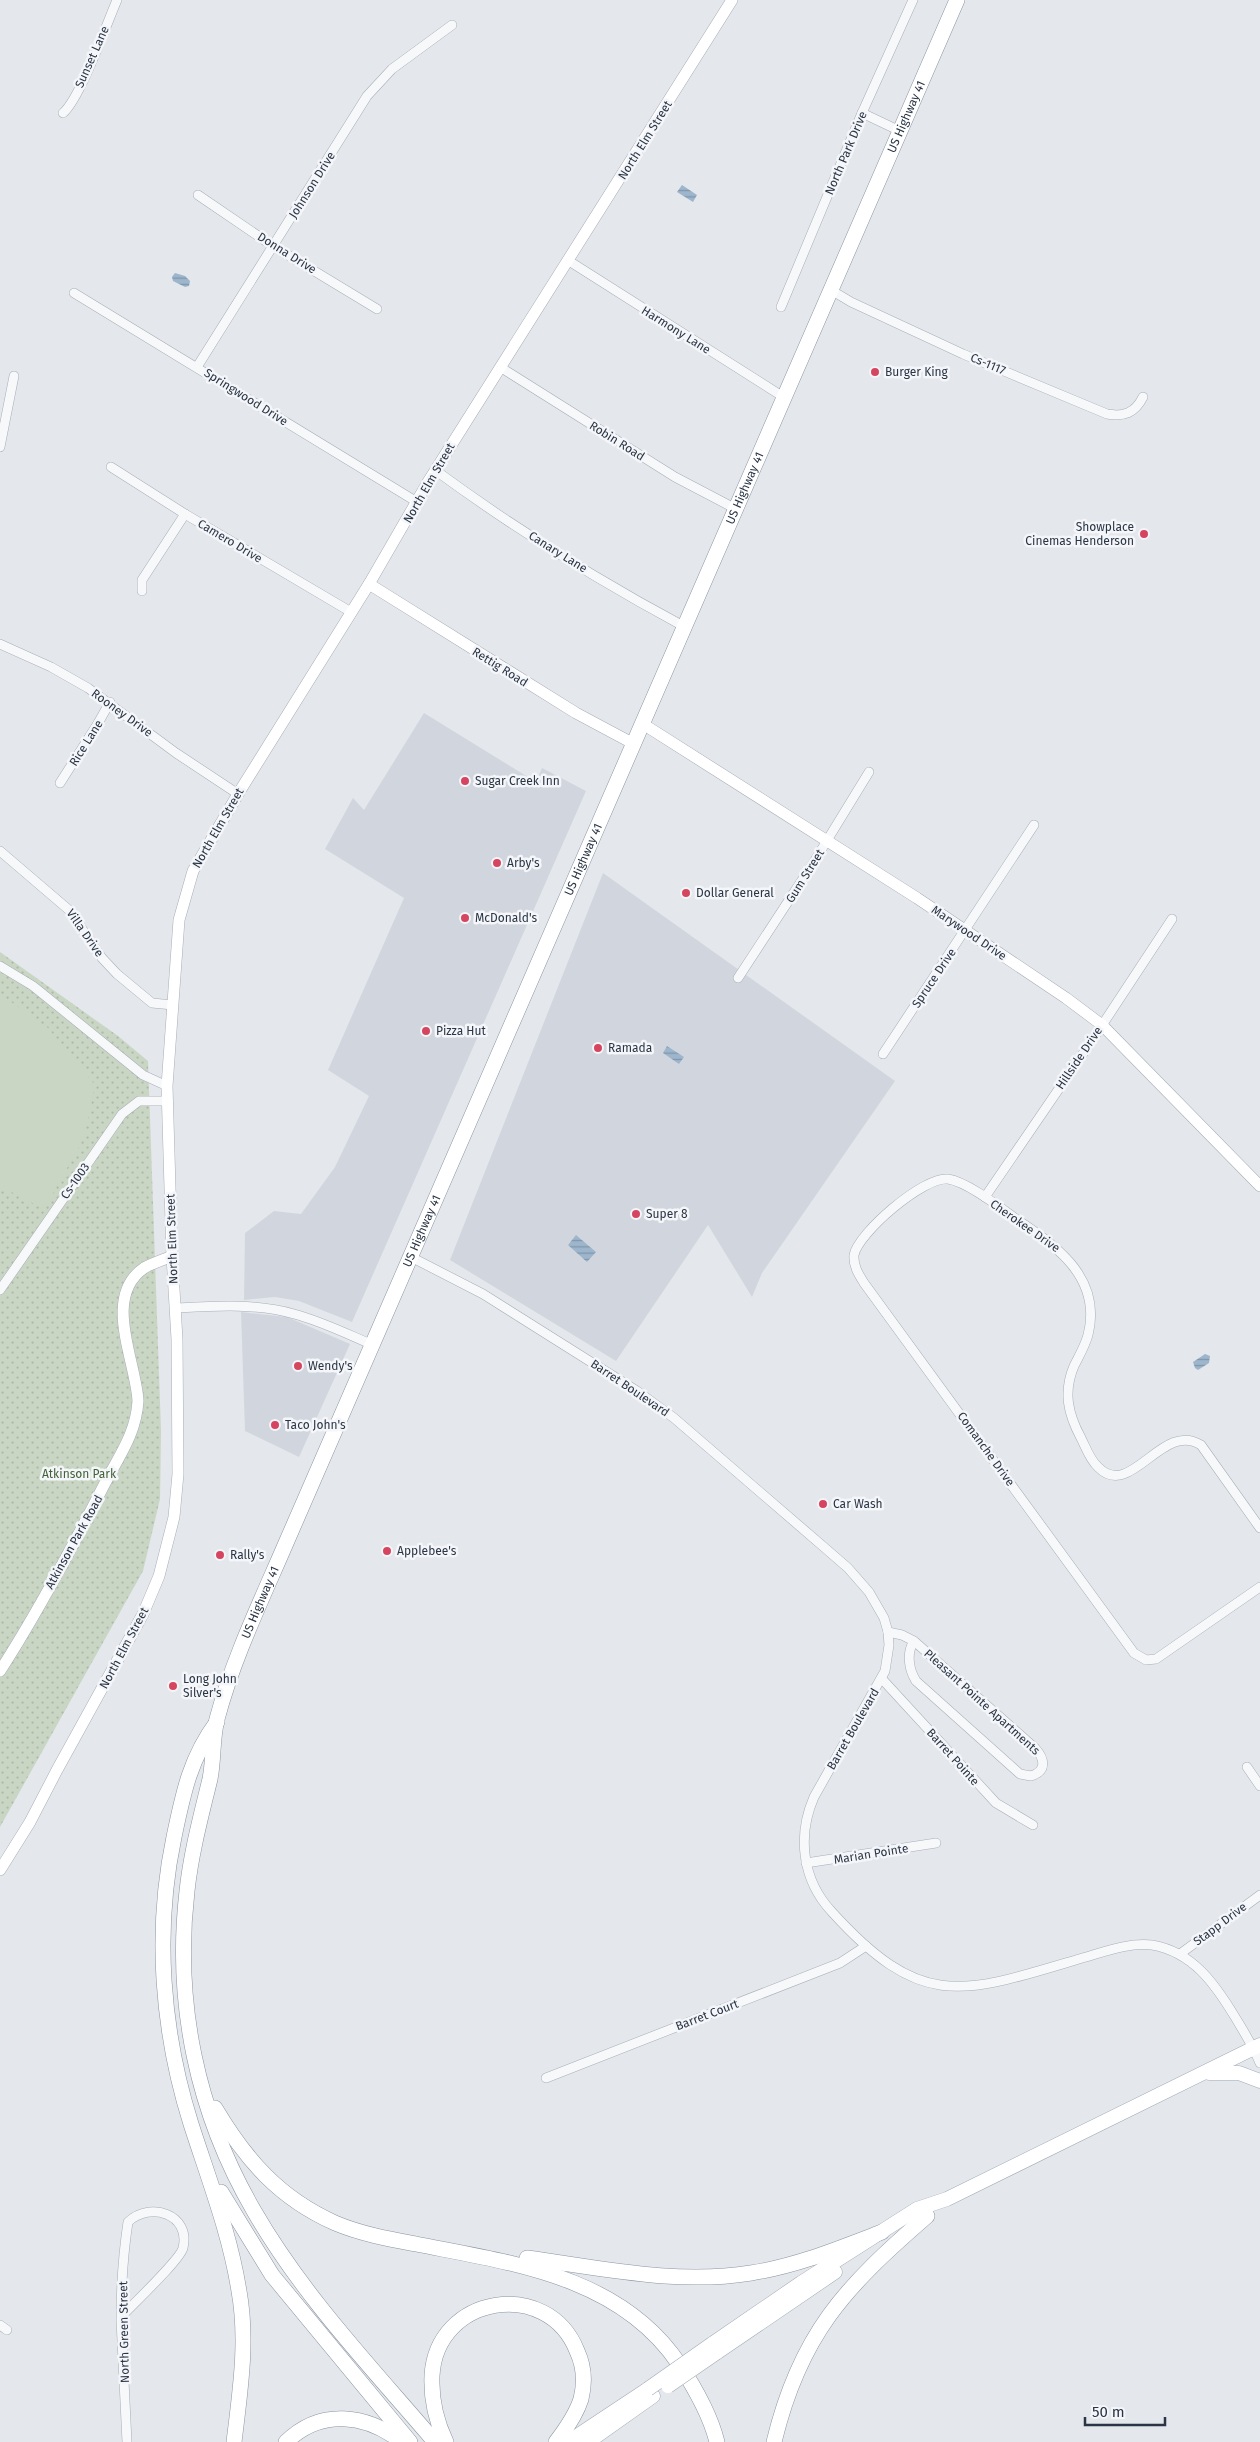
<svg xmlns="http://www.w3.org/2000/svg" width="1260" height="2442" viewBox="0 0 1260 2442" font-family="'Fira Sans',sans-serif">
<defs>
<pattern id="grass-dots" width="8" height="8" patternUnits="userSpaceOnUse" patternTransform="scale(1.25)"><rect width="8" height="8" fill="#cad6c4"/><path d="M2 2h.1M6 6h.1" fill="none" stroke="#aeb8aa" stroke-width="1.8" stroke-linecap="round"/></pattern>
<pattern id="water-rules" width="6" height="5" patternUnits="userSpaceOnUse" patternTransform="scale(1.25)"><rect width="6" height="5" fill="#9db6cd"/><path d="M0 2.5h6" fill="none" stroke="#8095a8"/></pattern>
</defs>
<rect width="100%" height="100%" fill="#e4e7ec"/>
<g fill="#d1d6de">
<path d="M424,713l112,69 6,-14 44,23 -234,531 -53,-21 -24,-4 -31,3 1,-67 29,-22 27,3 34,-47 34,-71 -41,-26 76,-172 -79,-49 28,-51 11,12z"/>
<path d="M603,873l292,208 -133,192 -10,24 -44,-72 -92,136 -166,-101z"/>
<path d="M241,1312l46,5 63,27 -51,113 -54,-26z"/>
</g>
<path fill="url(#grass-dots)" d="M0,952l118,84 30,25 13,370 -1,68 -17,72 -143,256z"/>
<path fill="#cad6c4" d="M0,994l48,34 47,57 -11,53 -40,71 -44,-23z"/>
<g fill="url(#water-rules)">
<path d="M682,185l15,10 -4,7 -16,-10z"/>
<path d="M175,273l10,3 5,5 -1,5 -4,1 -12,-6 -1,-4z"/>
<path d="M667,1046l17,11 -5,7 -16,-11z"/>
<path d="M576,1235l20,17 -9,10 -19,-17z"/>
<path d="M1205,1354l5,2 -1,7 -11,7 -3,-2 -2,-6z"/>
</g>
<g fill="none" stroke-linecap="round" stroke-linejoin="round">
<g stroke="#a8aeb7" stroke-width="10">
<g id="street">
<path d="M63,113c17,-14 44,-90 54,-113"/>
<path d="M862,113l38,18"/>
<path d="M198,195l75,51 104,63"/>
<path d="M569,261l216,137"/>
<path d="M831,290l20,12 112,52 144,60c17,3 28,-1 36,-17"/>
<path d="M74,293l343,209"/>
<path d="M781,307l81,-194 51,-113"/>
<path d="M197,367l170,-271 25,-27 60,-44"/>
<path d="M500,367l175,110 61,32"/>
<path d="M0,447l14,-71"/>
<path d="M111,467l74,47 166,98"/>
<path d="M435,470c79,58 164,111 250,157"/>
<path d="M142,591v-11l43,-66"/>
<path d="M0,644l51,23 37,21 88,65 62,41"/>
<path d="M60,783l37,-58 13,-23"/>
<path d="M0,851l69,59 33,48 15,16 35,29 21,2"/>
<path d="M0,966l33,20 110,89 24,11"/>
<path d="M738,978l74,-113 57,-93"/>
<path d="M883,1054l151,-229"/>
<path d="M985,1197l110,-161 77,-117"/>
<path d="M411,1257l72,37 154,97 37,27 151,130 23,20 21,24 15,26 4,14 1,13 -4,26 -71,126c-17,39 -12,83 18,115 90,99 130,82 247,47 22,-6 49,-17 73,-14 41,7 63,39 83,72 9,15 18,29 25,46"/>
<path d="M0,1290l122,-176 17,-13h29"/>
<path d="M176,1308c38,-2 81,-5 118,6 27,7 53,20 79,31"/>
<path d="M1260,1528l-59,-83c-39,-25 -70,56 -103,22 -8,-7 -12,-19 -17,-29 -13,-24 -18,-46 -7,-72 5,-10 11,-20 14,-31 14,-55 -29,-88 -69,-114 -17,-12 -51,-39 -71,-42 -24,-3 -90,54 -94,76 -1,11 5,20 10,28l270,370 12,7 10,-1 104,-72"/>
<path d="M888,1632l14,3 12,6c-8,12 -5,29 2,40l104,93 11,2c16,-5 14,-17 4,-28l-121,-107"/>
<path d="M882,1679l114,124 37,22"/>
<path d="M1247,1767l13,19"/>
<path d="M806,1863l130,-20"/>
<path d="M1180,1954l80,-59"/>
<path d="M546,2078l294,-115 26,-17"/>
<path d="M121,2317c12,-13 59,-57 62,-69 8,-34 -33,-47 -55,-26 -5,33 -7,65 -7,98l6,122"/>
<path d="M0,2325l7,5"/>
</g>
</g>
<g stroke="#a8aeb7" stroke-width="12">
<g id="secondary">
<path d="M369,584l207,129 58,31"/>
<path d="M643,724l274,174 149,100 36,27 158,161"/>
<path d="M0,1671c38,-59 72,-123 104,-186 15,-29 32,-51 34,-84 -2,-40 -36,-104 6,-133 8,-5 19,-8 28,-12"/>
<path d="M0,1870l30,-48 27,-52 86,-156 16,-38 15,-59 4,-43 -1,-135 -5,-83 -5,-170 12,-166 14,-49 45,-77 131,-210 59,-102 304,-482"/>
</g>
</g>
<g stroke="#a2acb8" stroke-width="15">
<g id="primary">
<path d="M1209,2073h30l21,8"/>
<path d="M712,2344l89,-61 116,-74 30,-10 313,-154"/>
<path d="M716,2353l119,-81"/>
<path d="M568,2442l80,-53"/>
<path d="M588,2442l65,-46"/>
</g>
</g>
<g stroke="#8a95a3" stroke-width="16">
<g id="highway">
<path d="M217,1722c-27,36 -34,72 -43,115 -20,95 -12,195 17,287 18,56 39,110 48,167 9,50 1,101 -5,151"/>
<path d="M215,2108c31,52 64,90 120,115 26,11 54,16 81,21 96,19 204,32 263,120 16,24 31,50 38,78"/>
<path d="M221,2192l51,83 138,167"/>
<path d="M527,2258c74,10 150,27 224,15 46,-7 89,-25 131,-41"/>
<path d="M286,2442c35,-34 80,-28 116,0"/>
<path id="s1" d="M435,2442c-63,-74 -132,-146 -181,-231 -57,-98 -80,-208 -67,-320 4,-38 14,-75 23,-112 4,-20 2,-41 7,-60 16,-60 44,-118 69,-176l671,-1543"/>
<path d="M446,2442c-10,-21 -15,-43 -14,-66 4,-81 116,-99 145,-25 7,15 8,32 4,48 -5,16 -15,30 -25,43"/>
<path d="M774,2442c26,-108 71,-155 153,-226"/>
</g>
</g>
<use href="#street" stroke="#f7f8fa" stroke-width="9"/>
<use href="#secondary" stroke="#fff" stroke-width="11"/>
<use href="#primary" stroke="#fff" stroke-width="14"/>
<use href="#highway" stroke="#fff" stroke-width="15"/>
<g stroke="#a2acb8" stroke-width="15" stroke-linecap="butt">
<g id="primary-bridge">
<path d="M668,2386l48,-33"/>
<path d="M648,2389l64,-45"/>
</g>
</g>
<use href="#primary-bridge" stroke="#fff" stroke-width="14"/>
</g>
<g fill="#d54560" stroke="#f4f6f9" stroke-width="2">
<circle cx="875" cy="372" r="5"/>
<circle cx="1144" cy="534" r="5"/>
<circle cx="465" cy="781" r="5"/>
<circle cx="497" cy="863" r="5"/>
<circle cx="686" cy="893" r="5"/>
<circle cx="465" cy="918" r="5"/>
<circle cx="426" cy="1031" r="5"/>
<circle cx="598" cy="1048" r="5"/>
<circle cx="636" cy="1214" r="5"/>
<circle cx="298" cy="1366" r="5"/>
<circle cx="275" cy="1425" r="5"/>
<circle cx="823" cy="1504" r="5"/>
<circle cx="387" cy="1551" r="5"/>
<circle cx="220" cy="1555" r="5"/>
<circle cx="173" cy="1686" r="5"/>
</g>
<g text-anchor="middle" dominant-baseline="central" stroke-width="5" stroke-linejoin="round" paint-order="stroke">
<g font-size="12" fill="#2a3545" stroke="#f4f6f9">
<text transform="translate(92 57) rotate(-66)">Sunset Lane</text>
<text stroke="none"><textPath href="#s1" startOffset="2546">US Highway 41</textPath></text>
<text transform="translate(645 140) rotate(-58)">North Elm Street</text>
<text transform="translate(846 153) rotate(-67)">North Park Drive</text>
<text transform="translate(312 185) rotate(-58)">Johnson Drive</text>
<text transform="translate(287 253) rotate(32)">Donna Drive</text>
<text transform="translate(676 330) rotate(32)">Harmony Lane</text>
<text transform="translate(988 364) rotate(23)">Cs-1117</text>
<text transform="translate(246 397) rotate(32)">Springwood Drive</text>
<text transform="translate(617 441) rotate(32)">Robin Road</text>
<text transform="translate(429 483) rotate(-60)">North Elm Street</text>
<text stroke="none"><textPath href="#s1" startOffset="2141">US Highway 41</textPath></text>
<text transform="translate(230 541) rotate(31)">Camero Drive</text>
<text transform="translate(558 552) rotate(32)">Canary Lane</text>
<text transform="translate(500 667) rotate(32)">Rettig Road</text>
<text transform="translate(122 713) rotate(36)">Rooney Drive</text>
<text transform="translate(86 743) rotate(-58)">Rice Lane</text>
<text transform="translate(218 828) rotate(-60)">North Elm Street</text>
<text stroke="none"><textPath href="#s1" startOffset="1736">US Highway 41</textPath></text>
<text transform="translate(805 876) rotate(-58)">Gum Street</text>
<text transform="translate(85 933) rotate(55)">Villa Drive</text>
<text transform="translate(969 933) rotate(34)">Marywood Drive</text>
<text transform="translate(934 978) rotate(-56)">Spruce Drive</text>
<text transform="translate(1079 1058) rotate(-56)">Hillside Drive</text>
<text transform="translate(75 1181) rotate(-55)">Cs-1003</text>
<text transform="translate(1025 1226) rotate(35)">Cherokee Drive</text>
<text stroke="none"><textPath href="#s1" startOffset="1331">US Highway 41</textPath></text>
<text transform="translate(172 1239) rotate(-92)">North Elm Street</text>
<text transform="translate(630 1388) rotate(34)">Barret Boulevard</text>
<text transform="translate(986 1449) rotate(54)">Comanche Drive</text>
<text transform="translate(74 1542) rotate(-61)">Atkinson Park Road</text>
<text stroke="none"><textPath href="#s1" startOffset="926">US Highway 41</textPath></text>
<text transform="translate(124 1648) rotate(-62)">North Elm Street</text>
<text transform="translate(982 1702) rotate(42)">Pleasant Pointe Apartments</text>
<text transform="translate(853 1729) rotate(-60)">Barret Boulevard</text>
<text transform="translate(953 1757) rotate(48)">Barret Pointe</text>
<text transform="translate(871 1854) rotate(-9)">Marian Pointe</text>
<text transform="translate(1220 1924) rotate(-37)">Stapp Drive</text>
<text transform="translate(707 2015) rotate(-21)">Barret Court</text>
<text transform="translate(124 2332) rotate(-91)">North Green Street</text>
</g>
<g font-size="12" fill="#2a3545" stroke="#f4f6f9" text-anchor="start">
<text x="885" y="372">Burger King</text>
<text x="1134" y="527" text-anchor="end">Showplace<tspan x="1134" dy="14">Cinemas Henderson</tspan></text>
<text x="475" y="781">Sugar Creek Inn</text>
<text x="507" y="863">Arby's</text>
<text x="696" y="893">Dollar General</text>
<text x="475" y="918">McDonald's</text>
<text x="436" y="1031">Pizza Hut</text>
<text x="608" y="1048">Ramada</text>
<text x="646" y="1214">Super 8</text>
<text x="308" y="1366">Wendy's</text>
<text x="285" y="1425">Taco John's</text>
<text x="833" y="1504">Car Wash</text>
<text x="397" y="1551">Applebee's</text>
<text x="230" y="1555">Rally's</text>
<text x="183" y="1679">Long John<tspan x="183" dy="14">Silver's</tspan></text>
</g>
<g font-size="12" fill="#416237" stroke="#f4f6f9">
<text x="79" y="1474">Atkinson Park</text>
</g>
</g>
<path d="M1085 2417v8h80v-8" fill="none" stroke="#2a3545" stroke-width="2.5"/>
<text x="1092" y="2417" font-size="15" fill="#2a3545" stroke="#f4f6f9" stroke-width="4" paint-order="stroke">50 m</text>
</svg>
